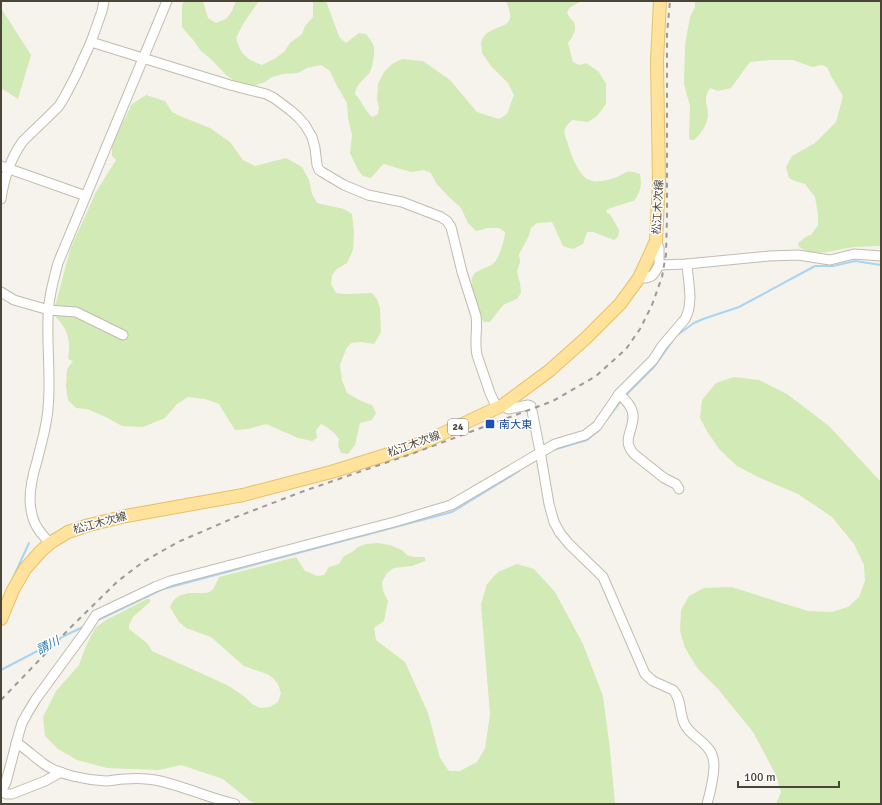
<svg xmlns="http://www.w3.org/2000/svg" width="882" height="805" viewBox="0 0 882 805" font-family="Signika,'Noto Sans JP',sans-serif">
<rect width="100%" height="100%" fill="#f6f3ec"/>
<g fill="#d2eab5">
<path d="M184,1h19l5,17 8,5 10,-4 6,-8 4,-10h23l-16,23 -7,14c5,17 10,21 26,27l14,-7 9,-7 5,-8 12,-9 3,-8 8,-9v-16h13l11,30 3,7 6,5 13,-10 7,1c3,4 8,9 8,14 1,3 -2,20 -3,22 -4,9 -15,12 -16,24 7,7 10,17 17,23l6,-3 1,-6 -2,-8 1,-16 6,-12 8,-8 10,-5 21,2 27,19 27,32 22,7 8,-5 7,-19 -6,-12 -17,-17 -9,-13 -1,-11c1,-3 3,-6 5,-8 16,-12 32,-5 20,-33h75l-12,7 -2,5c2,4 3,5 6,8 5,7 0,16 -5,22l5,19 6,3 7,-2 13,9 7,12v20l-9,12 -9,6 -16,-2c-10,10 -9,11 -4,24 3,11 12,36 25,37 2,1 6,0 9,0 5,-1 10,-2 15,-4 10,-5 11,-8 23,-3 2,11 1,17 -6,27l-8,2 -18,6 -2,2 1,2 3,1 9,16 -1,7 -4,3 -21,-8h-6l-4,12 -10,5 -10,-3 -11,-24 -15,1 -6,5 -3,10 -9,16 1,8 -3,10 3,11 1,10 -4,6 -14,6 -13,17h-6c-7,-8 -17,-39 -10,-48 5,-5 13,-6 19,-10 6,-5 12,-25 12,-32l-6,-4h-11l-12,3 -8,-8 -7,-15 -12,-11 -13,-14 -5,-10 -7,-3 -13,2 -27,-8c-6,4 -8,10 -14,14l-7,-2 -5,-6 -8,-17 2,-18 -4,-17 -1,-15 -11,-19 -6,-13 -9,-6 -14,3 -9,5 -15,1 -11,3 -7,5 -13,4 -13,-2 -13,-9 -15,-16 -10,-8 -7,-10 -12,-14v-21z"/>
<path d="M695,1h180l6,2v243l-27,1 -27,5 -17,1 -11,-6 -1,-4 9,-7 4,-1 7,-10v-10l-3,-18 -10,-13 -10,-3 -6,-3 -3,-11 6,-11 23,-13 21,-21 7,-26 -12,-20 -4,-9 -5,-2 -10,2 -19,-7h-23l-20,2 -19,26 -13,3 -8,-3c-8,12 -2,16 -2,27 -1,10 -7,19 -14,25h-4l-1,-4 1,-30 -6,-22 1,-39 5,-28 5,-10z"/>
<path d="M1,8l30,47 -13,44 -17,-11z"/>
<path d="M146,95l19,6 7,11 8,4 30,12 20,14 13,18 12,6 31,-8 16,9 7,13 3,14 5,9 27,6 8,5 2,18 -1,18 -6,13 -10,6 -5,6 -1,9 5,9c12,2 24,0 36,0l5,6 3,9 1,24 -7,12 -13,-2 -10,1 -5,6 -6,16 2,15 5,13 14,8 11,4 4,8 -4,7 -12,3 -5,22 -7,9 -7,-1 -3,-7 1,-7c-5,-7 -10,-11 -18,-15l-5,6 1,8 -5,3 -14,-3 -32,-14 -18,5 -13,1 -16,-26 -14,-5 -17,-2 -11,7 -12,14 -22,9 -21,-1 -16,-9 -19,-8 -11,-1 -8,-8 -2,-13 1,-18 6,-8 -5,-2c3,-20 0,-30 -15,-45l17,-64 26,-58 20,-32 -4,-4v-10l8,-18 12,-24z"/>
<path d="M734,377l25,3 28,14 42,32 52,56v322h-105l5,-12 -5,-17 -23,-43 -35,-43 -20,-20 -13,-21 -5,-17 1,-21 8,-14 15,-8 27,-1 77,24 24,1 16,-5 11,-10 6,-16 -1,-16 -10,-21 -22,-27 -34,-23 -40,-17 -21,-11 -17,-16 -12,-17 -8,-15 2,-18 14,-17z"/>
<path d="M378,543l12,2 12,5 5,5 7,2h10l1,1v3l-13,5 -18,2 -7,5 -5,9 1,9 5,10 -4,20 -10,7 2,12 29,22 23,51 12,45 9,13h11l17,-9 8,-14 5,-33 -9,-111 6,-20 11,-12 19,-8 17,5 21,23 28,52 20,52 7,53 5,55h-358l-7,-3 -27,-22 -42,-14 -22,5 -52,-2 -30,-8 -19,-11 -13,-13 -2,-19 13,-26 23,-26 7,-19 9,-18 11,-8 41,-21h3v3l-17,15 -4,8v4l18,14 5,8 77,35 16,11 7,7 8,4 10,-1 8,-5 3,-9 -3,-9 -5,-6 -6,-4 -23,-8 -33,-29 -25,-9 -7,-6 -9,-15c6,-15 18,-14 32,-14 4,0 6,0 9,-2 4,-3 6,-10 8,-14l77,-20 9,14 13,5 6,-1 5,-8 10,-3 5,-8 8,-4 6,-5 8,-3z"/>
</g>
<g fill="none" stroke-linecap="round" stroke-linejoin="round">
<g stroke="#a9d4f2" stroke-width="2">
<path d="M625,396l29,-29 22,-31 18,-13 9,-4 36,-12 76,-41h18l22,-5 26,4"/>
<path d="M608,418l13,-17"/>
<path d="M553,450l34,-10 11,-9"/>
<path d="M12,580l17,-37"/>
<path d="M96,621l67,-32 221,-59 68,-18 67,-41"/>
<path d="M1,670l44,-23 19,-11 21,-10"/>
</g>
<g stroke="#c2bbae" stroke-width="11">
<g id="minor">
<path d="M91,42l139,43 36,9 8,4 16,12 8,7 7,8 7,12 3,11 2,17 2,5 3,2 22,13 24,10 34,7 39,15 6,4 4,6 11,45 14,44c2,13 -2,26 1,39l13,38 7,15"/>
<path d="M1,166l85,30"/>
<path d="M1,199c3,-21 9,-40 22,-58l29,-28 7,-7 6,-10 11,-21 15,-33 11,-31 2,-10"/>
<path d="M656,241l3,7v17l28,-1 82,-8 29,-1 32,5 24,-6 27,2"/>
<path d="M639,278c13,1 15,-3 20,-13"/>
<path d="M1,292l13,8 35,10 27,2 47,23"/>
<path d="M619,394c7,6 15,15 14,24 -1,15 -11,23 1,36l30,24 12,6 3,5"/>
<path d="M503,405l5,4 20,-4 3,1 9,45 9,53 5,18 6,11 9,11 34,33 42,97 8,7 20,9c9,9 6,24 12,35 5,9 15,14 22,22 3,3 5,7 6,11 3,10 -3,35 -6,46"/>
<path d="M50,543c-14,-14 -19,-23 -20,-43 0,-13 3,-26 7,-39 4,-17 10,-35 11,-53 3,-29 -1,-59 0,-88 0,-20 5,-38 10,-57l109,-262"/>
<path d="M16,743l4,2c8,6 16,13 24,19 15,11 43,16 62,17 6,0 12,-2 18,-2 11,-1 21,-1 31,1 27,5 53,18 80,24"/>
<path d="M1,791l5,3h6l33,-13 16,-9"/>
<path d="M1,792l5,-10 13,-49 3,-10 6,-11 8,-13 49,-67 11,-17 59,-28 15,-6 228,-60 53,-16 104,-61 30,-9 12,-9 22,-32 34,-34 9,-14 23,-27c9,-16 3,-37 2,-55"/>
</g>
</g>
<g stroke="#e6c16a" stroke-width="14">
<path id="major" d="M1,619l12,-29 12,-21 15,-17 10,-9 18,-11 21,-7 37,-9 117,-21 88,-23 77,-24 21,-8 74,-35 46,-34 37,-33 34,-34 19,-26 17,-37 3,-60 -2,-120 3,-60"/>
</g>
<use href="#minor" stroke="#fff" stroke-width="9"/>
<use href="#major" stroke="#ffe39c" stroke-width="12"/>
<path stroke="#9a9a9a" stroke-width="2" stroke-dasharray="5 5" stroke-linecap="butt" d="M1,700l70,-73 47,-46 25,-19 35,-20 58,-25 68,-26 110,-38 139,-52 43,-25 30,-27 14,-20 12,-24 10,-28 4,-23 1,-37v-183l3,-33"/>
</g>
<rect fill="#1a4fb4" stroke="#fff" stroke-width="1.5" x="485" y="419" width="10" height="10" rx="2"/>
<g text-anchor="middle" dominant-baseline="central" stroke-width="3" stroke-linejoin="round" paint-order="stroke">
<rect fill="#fff" stroke="#817c74" stroke-width="1" x="448" y="419" width="20" height="16" rx="3"/>
<g font-size="10" font-weight="bold" fill="#4b4439">
<text x="458" y="427">24</text>
</g>
<g font-size="11" fill="#4b4439" stroke="#fff">
<text transform="translate(658 207) rotate(-87)">松江木次線</text>
<text transform="translate(414 444) rotate(-20)">松江木次線</text>
<text transform="translate(100 523) rotate(-15)">松江木次線</text>
</g>
<g font-size="11" fill="#164399" stroke="#fff" text-anchor="start">
<text x="499" y="424">南大東</text>
</g>
<g font-size="12" font-style="italic" fill="#2e7ab2" stroke="#fff">
<text transform="translate(48 646) rotate(-27)">請川</text>
</g>
</g>
<rect width="882" height="805" fill="none" stroke="#4b4439" stroke-width="4"/>
<path d="M738 781v6h101v-6" fill="none" stroke="#4b4439" stroke-width="2"/>
<text x="744" y="781" font-size="12" fill="#4b4439" stroke="#ffffff" stroke-width="3" paint-order="stroke">100 m</text>
</svg>
